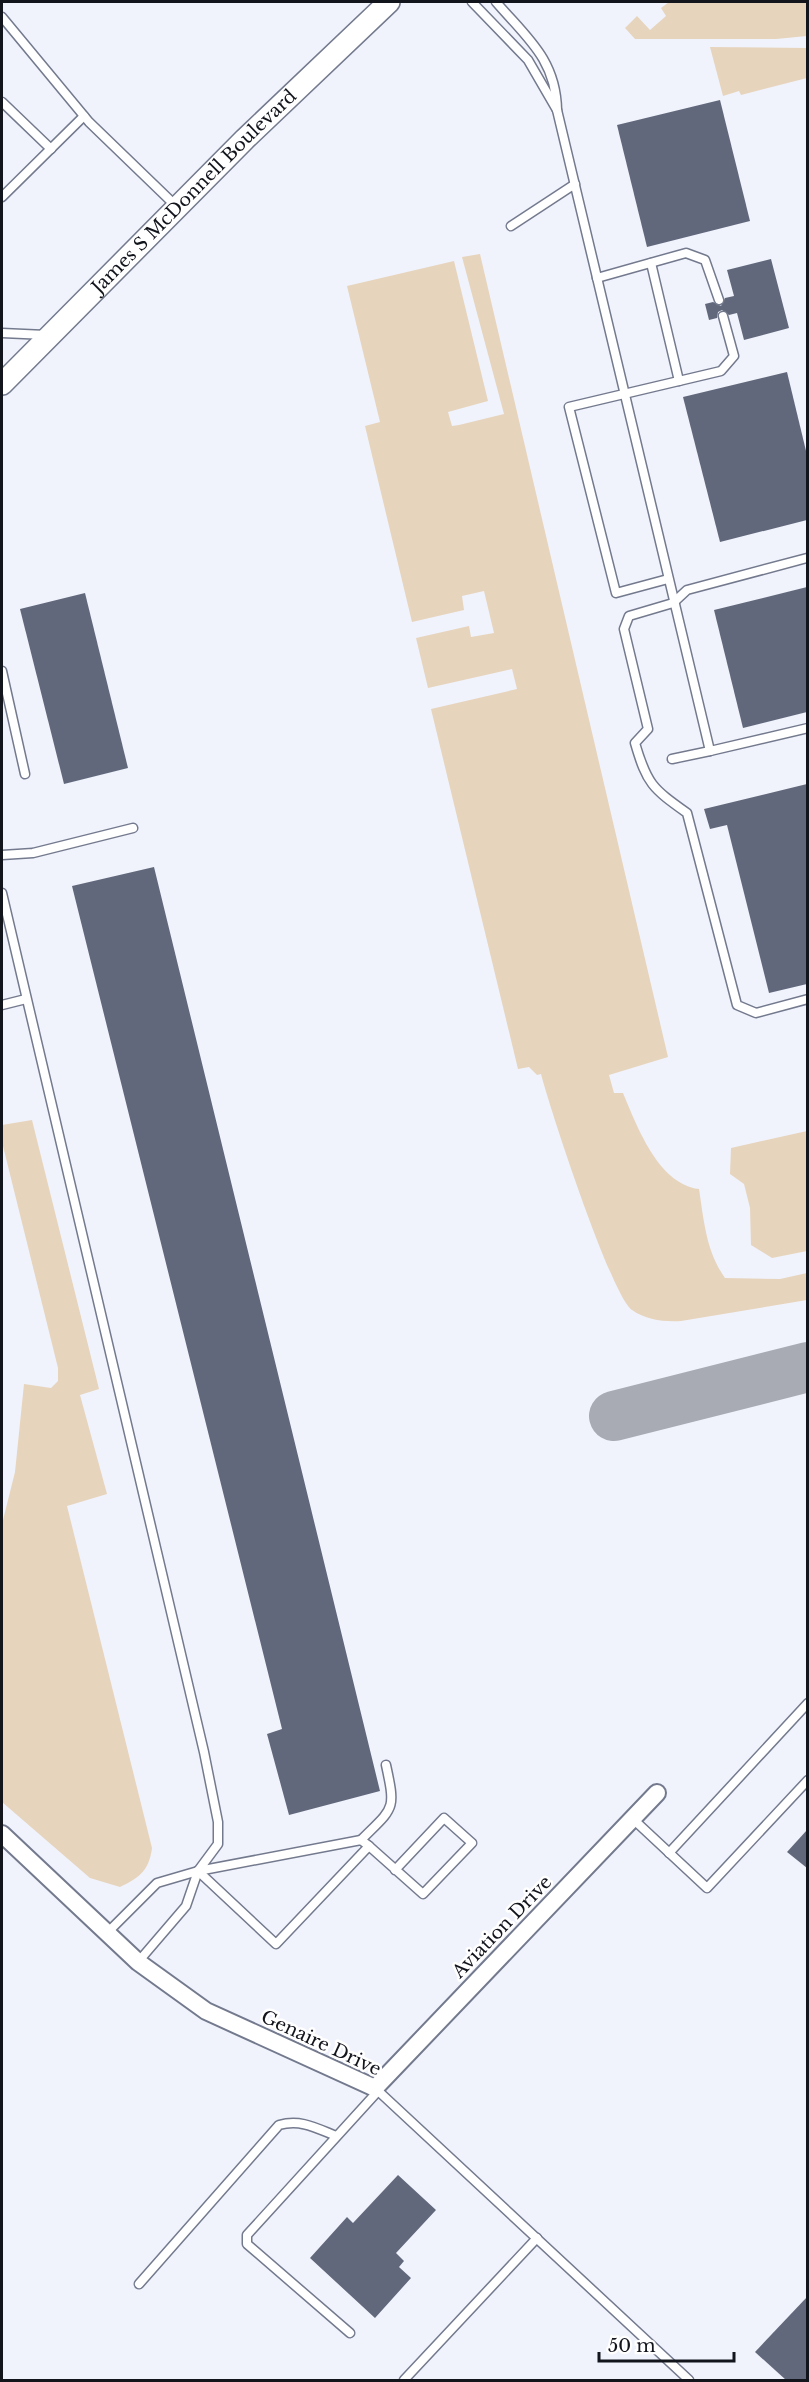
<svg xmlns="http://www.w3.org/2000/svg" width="809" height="2382" viewBox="0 0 809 2382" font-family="'Libre Baskerville',serif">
<rect width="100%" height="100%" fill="#f0f3fc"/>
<g fill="#e7d4bd">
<path d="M669,2h138v34l-31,3h-141l-10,-11 12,-12 13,14 16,-14 -5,-8z"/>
<path d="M710,47l97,1v30l-66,17 -2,-4 -16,5z"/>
<path d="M480,254l188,803 -59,18 5,18h9c14,33 35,91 76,96 5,32 7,62 26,89l55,1 27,-6v27l-126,21c-17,1 -35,-1 -49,-11 -21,-15 -82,-201 -91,-236l-4,1 -8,-8 -11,2 -87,-360 86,-20 -5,-20 -84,19 -12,-50 53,-12 2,11 23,-4 -10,-42 -22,5 2,14 -52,12 -47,-196 15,-4 -33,-136 107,-25 34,140 -40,11 4,14 7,-1 45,-11 -42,-157z"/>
<path d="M32,1120l67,269 -19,6 27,99 -40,12 85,342c-3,23 -13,30 -32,39l-30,-9 -88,-76v-278l13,-52 9,-88 27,4 7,-7v-13l-56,-226v-17z"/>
<path d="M807,1131v120l-35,7 -21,-13 -1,-37 -6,-24 -14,-10 1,-26z"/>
</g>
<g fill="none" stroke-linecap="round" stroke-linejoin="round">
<path stroke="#a8aab4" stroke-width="50" d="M614,1416l194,-49"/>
</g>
<g fill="#62687b">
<path d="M720,100l30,121 -103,26 -30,-122z"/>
<path d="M771,259l18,69 -45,12 -7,-27 -8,2 -7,-5 -4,2 -1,6 -8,2 -4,-16 8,-2 8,4 4,-8 9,-2 -7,-26z"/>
<path d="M787,372l20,83v65l-87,22 -37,-145z"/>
<path d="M807,587v125l-64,16 -29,-118z"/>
<path d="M85,593l43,175 -64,16 -44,-175z"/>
<path d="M807,784v200l-38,9 -42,-168 -17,4 -6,-20z"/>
<path d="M154,867l226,924 -91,24 -22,-81 15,-5 -210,-843z"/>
<path d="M807,1830v38l-20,-16z"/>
<path d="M398,2175l38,35 -40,43 8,8 -5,6 12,11 -36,40 -65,-60 37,-41 6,6z"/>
<path d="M807,2297v83h-21l-31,-28z"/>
</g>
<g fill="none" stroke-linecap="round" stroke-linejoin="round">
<g stroke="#747a8e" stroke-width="11">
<g id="service">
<path d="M472,2l56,58 29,50"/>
<path d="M496,2c30,35 60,57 61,108l153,641 98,-23"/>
<path d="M2,17l87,105 88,85"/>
<path d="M2,102l49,47"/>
<path d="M2,197l82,-81"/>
<path d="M511,226l64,-42"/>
<path d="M651,263l28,118"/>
<path d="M597,278l89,-25 19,7 14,40"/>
<path d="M2,333l44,2"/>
<path d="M807,558l-120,32 -14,13 -44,13 -5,13 24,100 -13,14c12,41 17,45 52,70l50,192 19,8 52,-14"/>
<path d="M668,579l-52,14 -47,-186 152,-36 13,-15 -11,-40"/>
<path d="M2,671l23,103"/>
<path d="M672,759l38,-8"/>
<path d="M2,855l31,-2 100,-25"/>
<path d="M2,893l202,859 14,70v22l-20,27 78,73 93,-98 54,48 49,-51 -28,-25 -49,52"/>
<path d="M2,1005l24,-6"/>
<path d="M633,1819l74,69 101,-108"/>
<path d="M361,1840c33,-33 35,-29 25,-75"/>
<path d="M669,1853l139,-150"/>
<path d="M107,1933l50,-50 41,-12 163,-31 8,6"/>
<path d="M138,1962l48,-56 12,-35"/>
<path d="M375,2088l314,292"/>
<path d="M139,2284l140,-159c22,-6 37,3 57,11"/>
<path d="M350,2333l-103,-89v-9l132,-145"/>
<path d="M404,2380l133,-142"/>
</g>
</g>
<g stroke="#747a8e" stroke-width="20">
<path id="minor" d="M2,1834l136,128 68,49 169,77 282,-295"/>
</g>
<g stroke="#747a8e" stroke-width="24">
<g id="tertiary">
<path id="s1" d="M2,384l243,-245 144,-137"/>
</g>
</g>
<use href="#service" stroke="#fff" stroke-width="8"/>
<use href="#minor" stroke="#fff" stroke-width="16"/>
<use href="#tertiary" stroke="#fff" stroke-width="21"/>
</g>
<g text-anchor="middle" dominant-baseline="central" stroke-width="5" stroke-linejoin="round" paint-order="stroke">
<g font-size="18" fill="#13151d" stroke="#fff">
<text stroke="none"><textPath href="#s1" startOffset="272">James S McDonnell Boulevard</textPath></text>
<text transform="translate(502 1927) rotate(-46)">Aviation Drive</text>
<text transform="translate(321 2043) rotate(25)">Genaire Drive</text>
</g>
</g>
<rect width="809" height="2382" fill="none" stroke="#13151d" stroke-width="6"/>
<path d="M599 2352v9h135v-9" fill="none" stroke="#13151d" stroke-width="3"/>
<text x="608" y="2352" font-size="18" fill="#13151d" stroke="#ffffff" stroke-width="4.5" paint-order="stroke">50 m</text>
</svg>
